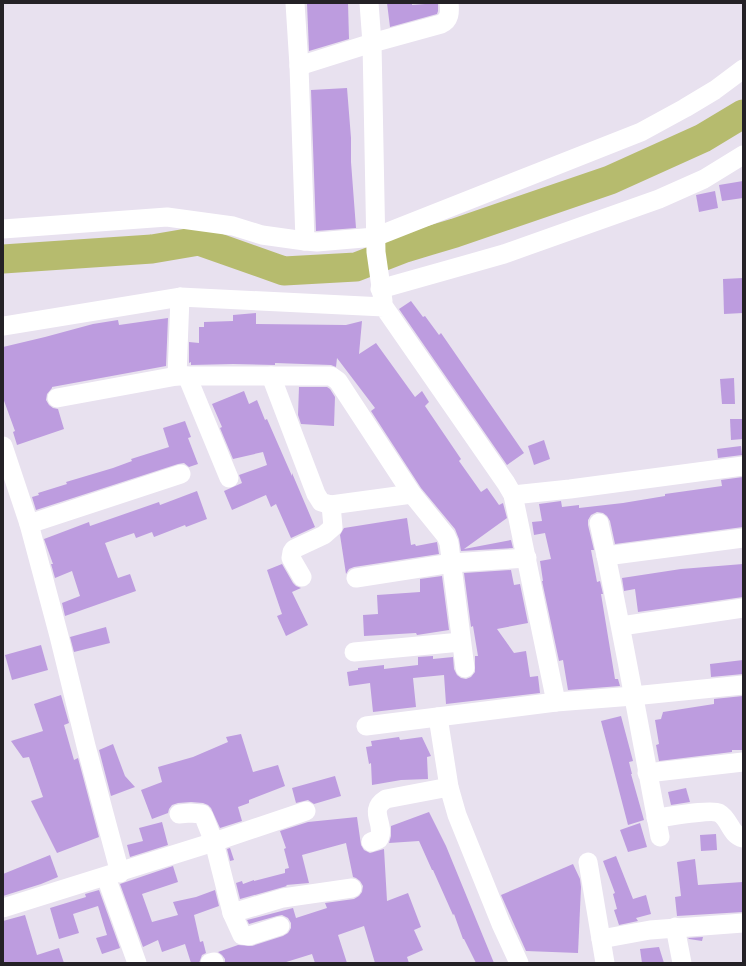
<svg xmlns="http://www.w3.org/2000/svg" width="746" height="966" viewBox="0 0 746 966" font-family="'Archivo Narrow',sans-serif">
<rect width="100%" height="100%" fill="#e8e1ef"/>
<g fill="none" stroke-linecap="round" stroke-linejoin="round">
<path stroke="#b6bb6e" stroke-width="29" d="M3,259l149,-10 47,-8 85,30 72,-4 49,-19 50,-15 155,-53 93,-42 40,-24"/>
</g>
<g fill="#bd9cdf">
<path d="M307,3h41l1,36 -40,12z"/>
<path d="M387,3h25v2l26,-2v8l-1,3 -47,13z"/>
<path d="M347,88l4,50v24l5,66 -40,3 -5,-141z"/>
<path d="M743,181v17l-21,3 -3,-16z"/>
<path d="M715,191l3,17 -19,4 -3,-17z"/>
<path d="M743,278v35l-19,1 -1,-35z"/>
<path d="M411,301l12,16 2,-1 14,19 2,-2 83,120 -17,12 -108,-156z"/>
<path d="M256,313v11l90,1 16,-4 -3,33 17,-11 39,54 7,-6 7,11 -4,4 36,53 -2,2 22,31 6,-4 12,17 4,-2 4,15 -43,31 47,-9 2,8 -52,3 -2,-12 -4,-10 -34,-41 -50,-77 4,-3 -38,-50 -1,9 -5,-2 -56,-2v2l-42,-1 -42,1v-3l-2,1v-21l10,1v-16h5v-5l29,-1v-6z"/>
<path d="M168,318l-2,48 -114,21v1l-5,6 -1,6 3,5 4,3 5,1 6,20 -47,16 -4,-13 2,-1 -12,-33v-51l42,-10 48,-13 25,-4 1,5z"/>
<path d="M734,378l1,26h-13l-2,-25z"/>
<path d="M299,387h28l3,2 5,8 -1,29 -33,-2 -3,-9z"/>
<path d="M244,391l5,13 8,-4 8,20 2,-1 25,57v-3l23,54 -24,11 -15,-34 -5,3 -5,-12 -34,15 -8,-19 18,-8 -3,-8 28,-10 -4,-13 -30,7 -13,-31 2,-1 -10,-23z"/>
<path d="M730,419h13v20l-12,1z"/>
<path d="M185,421l6,16 -3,1 10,26 -9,3 -5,-4 -6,1 -142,46 -4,-13 7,-2 -1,-2 29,-9 -1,-2 47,-14 19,-7 -1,-2 38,-12 -6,-19z"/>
<path d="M544,440l6,19 -16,6 -6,-19z"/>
<path d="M741,446l1,9 -24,3 -1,-9z"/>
<path d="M743,477v50l-128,17 -5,-23 -3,-5 -4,-3 -6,-1 -6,3 -3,5v5l6,25h-3l6,32 3,-1 3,13h-2l14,85h3l2,7 -52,4 -5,-30 -4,1 -17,-80h1l-3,-20 11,-2 -6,-26 -11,2 -2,-13 10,-1 -3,-17 22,-3 1,6 17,-2v3l44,-5 42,-7v-2l57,-8 -1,-6z"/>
<path d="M197,491l10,28 -21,8 -1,-2 -31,12 -2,-5 -16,6 -2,-5 -29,10 13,35 12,-4 6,17 -71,25 -3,-13 18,-7 -8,-25 -17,7 -4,-14h2l-9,-25 45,-17 1,4 69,-24 1,3z"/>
<path d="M407,518l4,27 4,-1 1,2 21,-4 2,12 -85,13 -5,2 -3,5 -6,-39 4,-7z"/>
<path d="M282,564l11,19 3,3 5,2 -9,4 16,33 -22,11 -9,-20 5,-2 -15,-44z"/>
<path d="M743,564v33l-105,15 -3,-23 -11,2 -2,-13 59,-9z"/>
<path d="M511,570l3,15 6,-1 8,39 -31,6 17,24 12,-2 4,26 8,-1 2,17 -94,11 -2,-29 -31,3 3,29 -43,5 -3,-29 -21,3 -2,-14 11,-2v-2l26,-3v4l34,-4v-8l15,-1v3l20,-2 1,12 3,6 4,3 5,1 5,-2 4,-5v-16h3l-5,-30 -2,1 -7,-54z"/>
<path d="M442,576l7,54 -32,5 -1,-2 -52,3 -1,-21 15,-1 -1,-19 43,-3v-13z"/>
<path d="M106,627l4,16 -36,9 -4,-15z"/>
<path d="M41,645l7,25 -36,10 -7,-25z"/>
<path d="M743,660v14l-32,3 -1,-13z"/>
<path d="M61,695l8,28 -5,2 10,35 4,-2 21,79 -42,16 -26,-52 12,-4 -14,-40 -6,1 -12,-17 32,-10 -9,-27z"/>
<path d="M743,696v54h-11v2l-73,9 -3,-16 3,-1 -4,-24 6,-1 2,-7 51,-8v-5z"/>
<path d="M621,716l12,45 -4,1 3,12h-1l13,46 -16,5 -27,-104z"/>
<path d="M241,734l12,38 25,-7 7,21 -36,14v3l-11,4 4,14 -22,7 -9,-20 -3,-3 -5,-2 -12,-1 -13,1 -6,2 -3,4 -1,4 -16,6 -11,-29 21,-8 -4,-15 35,-10 35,-15 -2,-5z"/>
<path d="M399,737l1,3 22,-3 9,19 -4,1 1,22 -27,1 -29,5 -1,-22 -2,1 -3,-17 6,-1 -1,-5z"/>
<path d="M113,744l12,32 10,11 -24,9 -12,-46z"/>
<path d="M335,776l6,20 -27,8 -6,-4 -12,3 -4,-15z"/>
<path d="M686,788l4,14 -19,3 -3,-13z"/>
<path d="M429,812l17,34 48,117h-18l-12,-24h-1l-9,-25 -1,1 -20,-45h-1l-13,-29 -30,2 2,-7v-10z"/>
<path d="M357,817l4,28 3,5 6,3 14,-4 3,52 21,-8 13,34 -7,3 9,20 -16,7 2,6h-34l-11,-37 -26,9 9,28h-32l-3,-9 -29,9h-58v-4l-3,-4 -4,-3 20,-7 14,1 31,-10 5,-3 3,-5v-5l-3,-5 -6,-3 -5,1 -28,8 -2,-4 46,-12 3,10 31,-10 -2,-5 29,-4 5,-3 3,-4 1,-6 -3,-5 -4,-3 -3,-1 -7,-34 -44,12 7,28 -23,2 1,1 -47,13 -4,-16 6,-2 1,3 11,-4v1l31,-8v-4l4,-1 -5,-19 2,-1 -6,-17 28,-9z"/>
<path d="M162,822l6,23 -38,12 -3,-12 16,-4 -4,-13z"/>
<path d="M640,823l7,24 -19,5 -8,-22z"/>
<path d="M716,834l1,16 -16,1 -1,-16z"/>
<path d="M230,848l4,12 -4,1 -3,-12z"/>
<path d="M50,855l8,22 -17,7 -38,12v-22z"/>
<path d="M616,856l17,43 13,-4 5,19 -15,4 2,3 -19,4 -5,-15 3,-1 -4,-15 2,-1 -12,-32z"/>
<path d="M695,859l3,26 45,-3v30l-66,4 -2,-19 6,-1 -4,-34z"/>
<path d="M573,864l7,15 1,8 -3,66 -52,-2 -25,-56z"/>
<path d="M173,866l5,16 -36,12 10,28 26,-7 -5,-13 23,-5 19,-7 4,16 -25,9 6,27 3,-1 3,12 -4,2 -3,8h-8l-6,-19 -23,8 -4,-12 -15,7 -23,-63z"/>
<path d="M99,890l21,58 -18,6 -6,-16 11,-3 -9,-29 -25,8 6,19 -20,6 -9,-31 36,-11 -1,-3z"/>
<path d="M25,915l12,40 22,-7 5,15h-61v-42z"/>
<path d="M703,937l-1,4 -13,-2 -1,-1z"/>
<path d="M659,947l5,16h-22l-2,-14z"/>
</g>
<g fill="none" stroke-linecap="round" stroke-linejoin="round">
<g stroke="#fff" stroke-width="19">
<path d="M295,3l4,63 6,175 12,1 58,-5 266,-105 44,-24 30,-18 28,-21"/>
<path d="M369,3l3,40 4,209 7,49"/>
<path d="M299,66l73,-23 69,-19c9,-4 9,-12 8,-21"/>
<path d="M3,229l164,-12 66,9 29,9 43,6"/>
<path d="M380,289l124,-35 155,-55 45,-20 39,-24"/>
<path d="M3,326l177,-29 204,10 122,176 7,12 3,14 40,193"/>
<path d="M177,376l3,-79"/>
<path d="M187,376l42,102"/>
<path d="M271,376l45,118 5,8 10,3 81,-11"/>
<path d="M57,398l120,-22h154l7,5 74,113 34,42 3,7 16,125"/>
<path d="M3,446l26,78 30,112 27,110 34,127"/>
<path d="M513,495l57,-6 173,-23"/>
<path d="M599,523c23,104 41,209 61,314"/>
<path d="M29,524l152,-50"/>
<path d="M606,556l137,-18"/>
<path d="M302,577l-11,-19 1,-6 2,-3 30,-14 9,-8 -2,-22"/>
<path d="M356,578l96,-15 75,-5"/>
<path d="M621,626l122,-18"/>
<path d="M354,652l107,-10"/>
<path d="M438,717l11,70 8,28 44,109 18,39"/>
<path d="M366,726l190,-24 77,-6 110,-11"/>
<path d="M647,773l96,-11"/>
<path d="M179,814l11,-1 12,1 2,3 10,25 18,71 10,22 7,1 31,-10"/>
<path d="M656,818c11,-1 55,-9 63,-5 11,6 11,22 24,25"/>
<path d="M371,842l8,-3c7,-16 -12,-28 7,-40l63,-12"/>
<path d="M588,862l17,101"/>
<path d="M106,877l31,86"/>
<path d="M3,908l211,-66 92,-31"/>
<path d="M232,913l51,-15 69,-10"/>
<path d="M675,927l7,36"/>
<path d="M601,939l49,-9 93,-7"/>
<path d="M210,963l4,-1"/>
</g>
</g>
<rect width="746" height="966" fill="none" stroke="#242126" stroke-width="8"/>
</svg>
